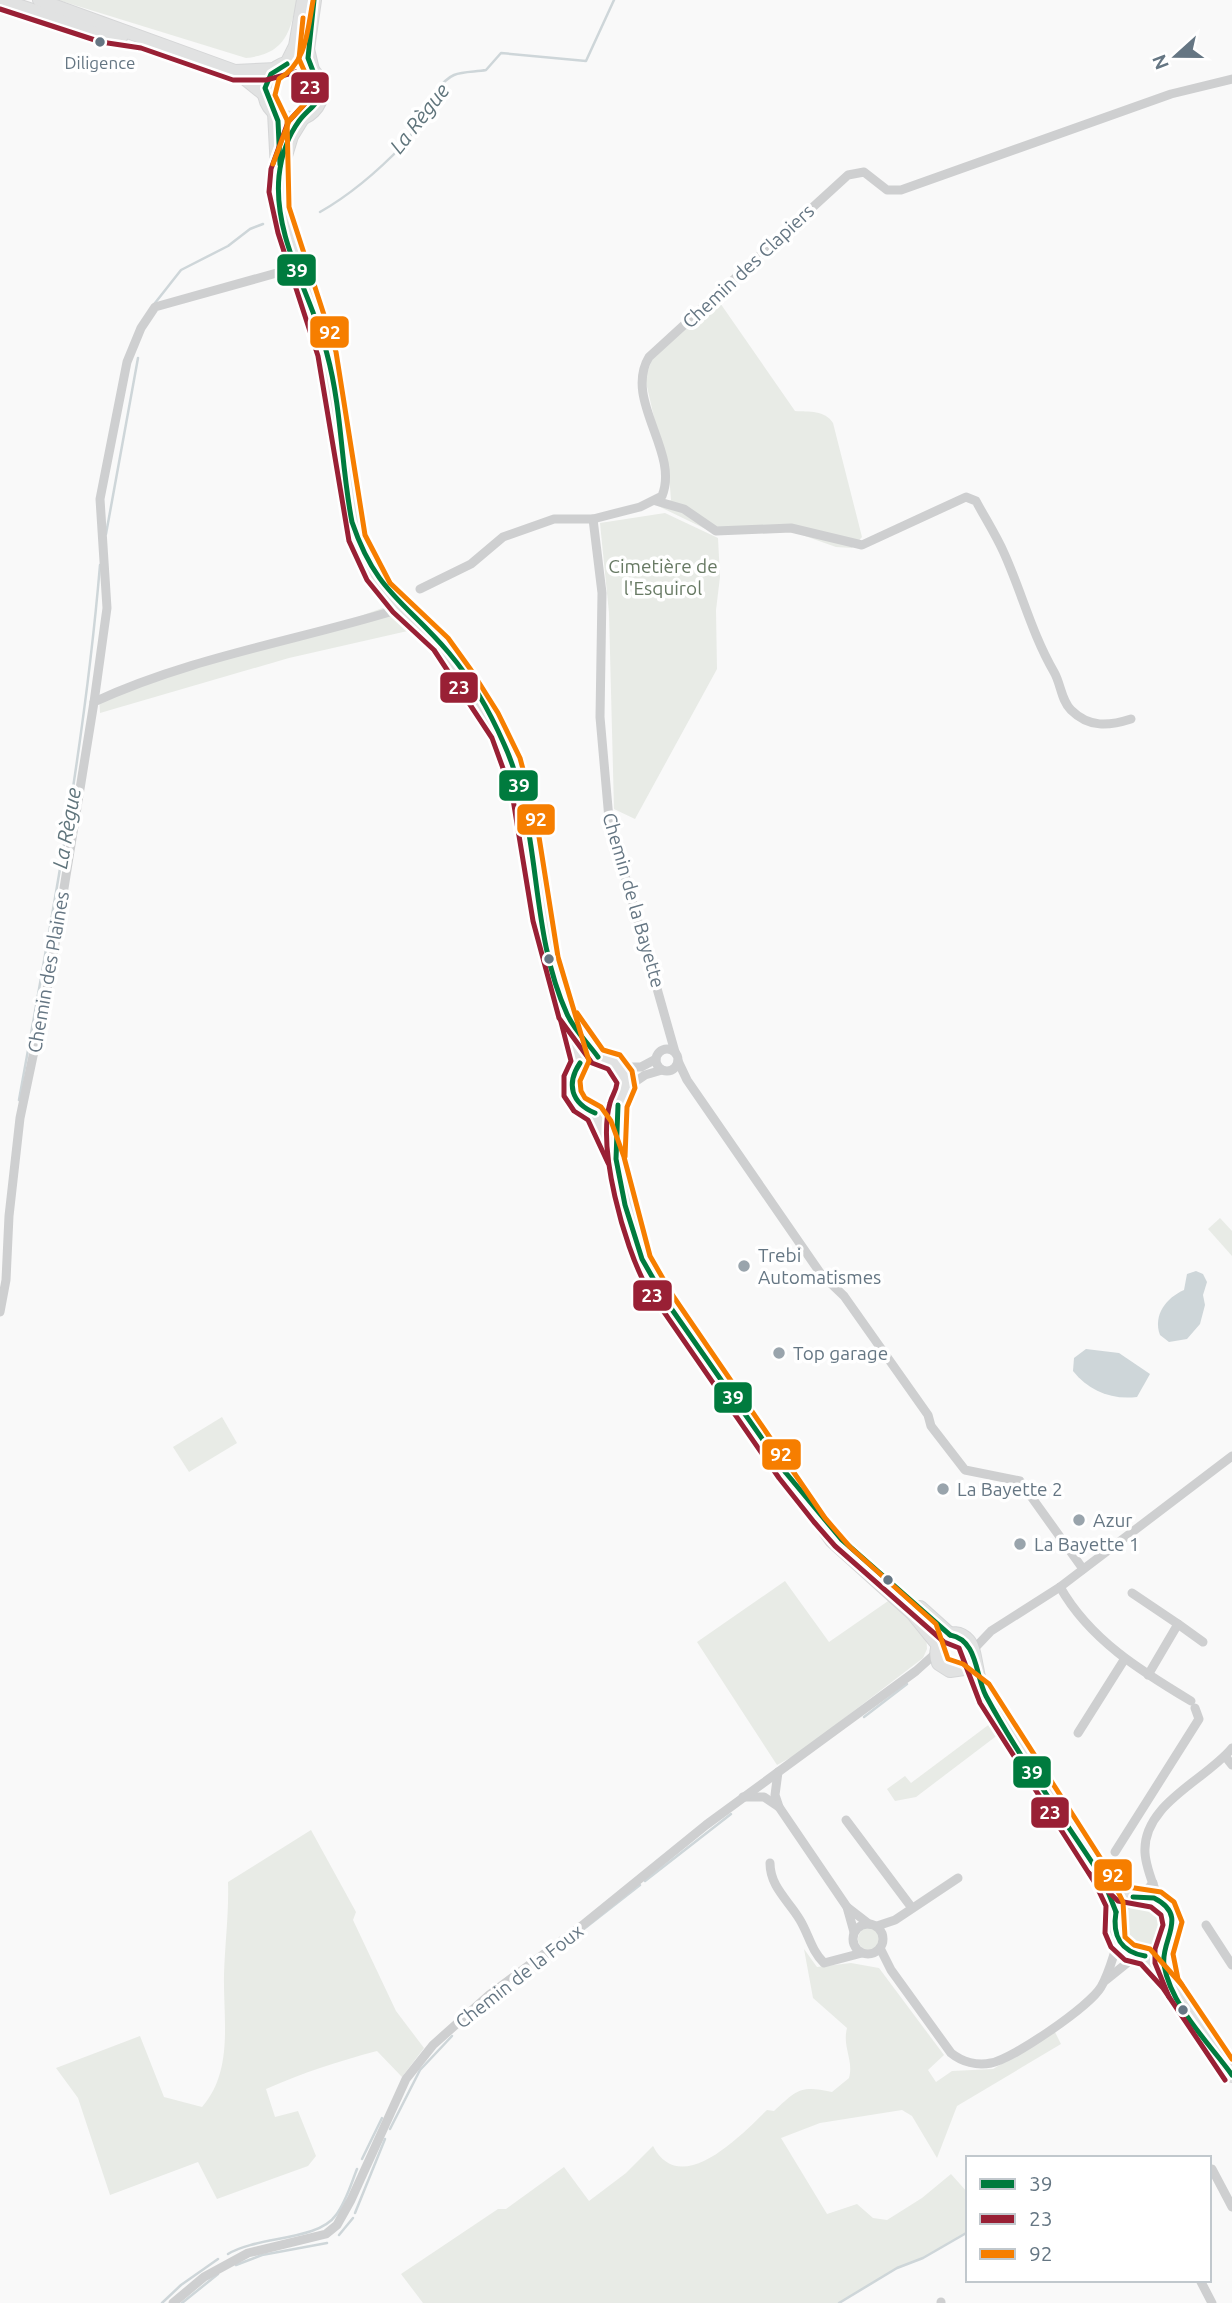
<svg xmlns="http://www.w3.org/2000/svg" width="1232" height="2303" viewBox="0 0 1232 2303" font-family="Ubuntu,sans-serif">
<rect width="100%" height="100%" fill="#f9f9f9"/>
<g fill="#e8ebe6">
<path d="M58,0h239c-7,34 -13,54 -51,58z"/>
<path d="M718,300l77,111c14,1 30,-1 38,12l29,114 -10,11 -16,-1 -48,-17 -70,5 -60,-29 13,-6 -1,-13 -25,-109 9,-23z"/>
<path d="M665,513l53,25 2,39 -4,33 1,59 -82,150 -21,-10 -5,-196 -9,-90z"/>
<path d="M391,605l21,25 -123,28 -189,55 -1,-17 225,-67z"/>
<path d="M1220,1218l12,13v25l-24,-27z"/>
<path d="M222,1417l15,26 -48,29 -16,-25z"/>
<path d="M785,1581l44,61 62,-43 35,34 1,16 -4,9 -124,95 -22,12 -80,-123z"/>
<path d="M991,1723l8,11 -83,63 -21,4 -8,-12 18,-13 6,7z"/>
<path d="M311,1830l45,82 -3,8 43,91 28,37 -22,29 -25,-26c-38,10 -75,22 -111,38l9,28 23,-6 18,45 -8,10 -91,33 -19,-37 -88,33 -32,-97 -22,-30 84,-32 24,61 38,10c32,-36 21,-89 22,-132 1,-32 5,-62 4,-93z"/>
<circle cx="1143" cy="1926" r="22"/>
<circle cx="869" cy="1939" r="11"/>
<path d="M804,1949l13,18 34,-4 28,5 65,87 -16,15 8,12 16,-11 41,-2 62,-37 6,12 -104,62 -20,52 -25,-42 -10,-6 -82,13 -39,15 46,76 30,-10 16,14 14,2 35,-22 29,-24 17,19v39l-45,26 -26,10 -58,35h-416l-22,-29 97,-65h8l58,-42 25,34 37,-28 27,-27c28,54 90,-13 114,-36l7,1c23,-21 26,-26 58,-19l17,-14c5,-18 -7,-31 -2,-50l-34,-30z"/>
</g>
<g fill="#ced6d9">
<path d="M1196,1271l7,3 4,8 -4,13 2,10 -5,19 -13,15 -18,3 -9,-7c-7,-20 6,-37 24,-45l3,-16z"/>
<path d="M1086,1349l33,4 31,21 -13,23c-26,3 -48,-6 -64,-26l1,-13z"/>
</g>
<g fill="none" stroke-linecap="round" stroke-linejoin="round">
<g stroke="#ced6d9" stroke-width="2.5">
<path d="M320,212c30,-17 60,-43 84,-68 17,-18 29,-60 50,-69 9,-4 22,-3 32,-5l15,-17 85,8 28,-61"/>
<path d="M155,303l26,-33 47,-24 22,-17 13,-5"/>
<path d="M106,534l32,-176"/>
<path d="M19,1100c32,-177 66,-356 81,-535"/>
<path d="M864,1717l43,-33"/>
<path d="M645,1881l86,-67"/>
<path d="M534,1968l106,-83"/>
<path d="M487,2006l41,-33"/>
<path d="M390,2129l30,-59 32,-34"/>
<path d="M362,2159l20,-41"/>
<path d="M355,2213l30,-74"/>
<path d="M339,2235l14,-17"/>
<path d="M228,2254c29,-18 90,-13 108,-39 10,-13 15,-31 21,-46"/>
<path d="M236,2265l26,-10 65,-12"/>
<path d="M162,2303l19,-18 37,-26"/>
<path d="M182,2303l36,-29"/>
<path d="M839,2303l58,-35 26,-10 45,-26"/>
</g>
<g stroke="#d5d6d7" stroke-width="14">
<g id="secondary">
<path d="M2,0l101,33 19,3"/>
<path d="M39,0l196,71 31,25"/>
<path d="M235,71l41,-2"/>
</g>
</g>
<g stroke="#d5d6d7" stroke-width="16">
<g id="primary">
<circle cx="293" cy="91" r="28"/>
<path d="M287,64l9,-18 8,-46"/>
<path d="M312,70l-5,-21 7,-49"/>
<path d="M275,112l5,96 47,146 30,184 26,50 58,56 23,31 27,43 21,43 15,58 22,140 31,104"/>
<path d="M284,159l7,-23 11,-18"/>
<path d="M574,1024l24,33"/>
<circle cx="599" cy="1085" r="28"/>
<path d="M595,1113l21,46 26,100 24,42 166,239 81,73 25,31"/>
<path d="M616,1151l2,-46"/>
<path d="M920,1608l30,27"/>
<path d="M971,1658l-7,10 -14,2 -11,-7c-8,-19 13,-40 29,-22 8,9 7,37 15,51 36,64 80,125 120,187l13,33"/>
<circle cx="1143" cy="1926" r="30"/>
<path d="M1145,1956l25,26 62,93"/>
</g>
</g>
<g stroke="#cecfd0" stroke-width="9">
<path d="M656,501l28,8 32,22 75,-3 71,17 104,-48 10,4c9,17 20,34 28,52 18,40 28,81 50,119 7,12 7,28 17,38 18,18 38,16 60,9"/>
<path d="M593,519l9,74 -2,124 9,102 66,233"/>
<path d="M420,589l51,-25 32,-27 51,-18h39l47,-12 22,-11c18,-44 -39,-96 -13,-139l199,-182 16,-3 23,18h14l270,-96 61,-15"/>
<path d="M94,702l13,-94 -7,-109 27,-137 14,-34 14,-21 143,-40"/>
<circle cx="667" cy="1060" r="11"/>
<path d="M678,1061l9,19 134,194 23,22 84,119 3,11 34,44 55,11 63,88"/>
<path d="M621,1067h20l15,-8"/>
<path d="M626,1088l19,-13 17,-5"/>
<path d="M0,1312l6,-32 3,-64 11,-98 30,-143 44,-273c95,-44 200,-61 299,-91l6,-5"/>
<path d="M1060,1587c30,53 81,84 131,114"/>
<path d="M1132,1593l46,31 -30,51"/>
<path d="M1178,1624l25,18"/>
<path d="M972,1651l19,-20 69,-44 172,-131"/>
<path d="M1078,1733l46,-73"/>
<path d="M1225,1756l7,9"/>
<path d="M778,1772l-3,23 4,12 68,100 7,25"/>
<path d="M743,1797h21l15,10"/>
<path d="M846,1820l66,88"/>
<path d="M1115,1852l84,-133 -4,-11"/>
<path d="M770,1863c0,24 19,38 30,57 9,15 11,30 24,43l38,-10"/>
<path d="M1142,1896l11,-13"/>
<path d="M1159,1900c-5,-14 -13,-31 -14,-47 -3,-49 61,-73 87,-105"/>
<path d="M847,1907l22,17"/>
<circle cx="868" cy="1939" r="15"/>
<path d="M1206,1925l26,40"/>
<path d="M877,1926l18,-6 63,-42"/>
<path d="M880,1948l11,22 60,83c11,9 26,13 40,10 22,-4 99,-57 110,-76 8,-13 12,-31 17,-45"/>
<path d="M1106,1980l31,-25"/>
<path d="M1212,2169l20,38"/>
<path d="M1200,2280l12,23"/>
<path d="M941,2302v1"/>
<path d="M173,2303l31,-26 44,-24 78,-19 11,-9 14,-25 55,-121 27,-34 56,-50 95,-71 122,-99 210,-154 20,-18"/>
</g>
<use href="#secondary" stroke="#e1e2e2" stroke-width="12"/>
<use href="#primary" stroke="#e1e2e2" stroke-width="14"/>
<g stroke="#fff" stroke-width="10">
<g id="bus-1">
<path d="M314,0l-6,58 13,34c-4,14 -14,18 -22,29 -11,15 -18,36 -20,55 -6,62 33,120 48,178 15,55 14,113 25,168 24,71 53,79 97,131 23,27 41,59 55,91 39,86 24,184 63,270 7,16 21,29 31,43"/>
<path d="M280,165l-2,-44 -13,-33 6,-14 16,-10"/>
<path d="M580,1063c-14,21 -9,40 15,50"/>
<path d="M618,1105l-2,54 9,46 17,54 24,42 120,172 55,66 109,96"/>
<path d="M950,1635c28,5 25,40 36,61 34,63 78,123 117,183l13,33"/>
<path d="M1133,1897l21,1c36,18 6,42 10,67 7,41 45,78 68,110"/>
<path d="M1116,1912c-4,24 5,40 29,44"/>
</g>
</g>
<g stroke="#fff" stroke-width="10">
<g id="bus-2">
<path d="M0,9l101,33 40,6 92,32h33l30,-8 13,9 2,16 -23,25 -17,47 -2,23 9,41 40,123 31,185 18,39 26,32 41,38 58,88 20,55 21,128 26,97 33,45 16,6 9,14c-1,9 -5,12 -7,20 -13,46 14,142 36,183l133,192 35,44 21,24 109,96 15,6 21,55 115,180 11,23 -1,27 6,14 14,13 16,4 22,24 62,92"/>
<path d="M561,1022l10,39 -7,15v20l10,15 14,9 20,43"/>
<path d="M1089,1873l29,28 33,6 10,8 2,10 -8,24v14l14,34"/>
</g>
</g>
<g stroke="#fff" stroke-width="10">
<g id="bus-3">
<path d="M313,1c-6,31 -6,61 -34,78l-4,16 12,25 2,87 47,145 29,183 25,48 58,55 23,32 27,43 22,45 16,60 22,139 31,104 -9,20 1,10 4,7 16,9 10,14 13,36 26,99 23,40 152,222 25,29 86,77 12,35 15,5 26,20 121,189 18,14 33,5 13,10 8,20 -9,32 5,25 54,80"/>
<path d="M273,164l16,-43 22,-24v-11l-12,-27 4,-41"/>
<path d="M577,1013l26,37 17,5 12,16 3,17 -8,19 -2,50"/>
<path d="M1105,1865l18,37 2,35 9,8 16,4 32,36"/>
</g>
</g>
<use href="#bus-1" stroke="#007b3e" stroke-width="5"/>
<use href="#bus-2" stroke="#992035" stroke-width="5"/>
<use href="#bus-3" stroke="#f67e00" stroke-width="5"/>
</g>
<g fill="#657683" stroke="#fff" stroke-width="2.5">
<circle cx="100" cy="42" r="6"/>
<circle cx="549" cy="959" r="6"/>
<circle cx="888" cy="1580" r="6"/>
<circle cx="1183" cy="2010" r="6"/>
</g>
<g fill="#99a4ac" stroke="#fff" stroke-width="2.5">
<circle cx="744" cy="1266" r="7"/>
<circle cx="779" cy="1353" r="7"/>
<circle cx="943" cy="1489" r="7"/>
<circle cx="1079" cy="1520" r="7"/>
<circle cx="1020" cy="1544" r="7"/>
</g>
<g text-anchor="middle" dominant-baseline="central" stroke-width="7" stroke-linejoin="round" paint-order="stroke">
<g font-size="17" fill="#657683" stroke="#fff">
<text x="100" y="62">Diligence</text>
</g>
<g font-size="19" fill="#657683" stroke="#fff">
<text transform="translate(748 266) rotate(-43)">Chemin des Clapiers</text>
<text transform="translate(634 900) rotate(74)">Chemin de la Bayette</text>
<text transform="translate(48 972) rotate(-80)">Chemin des Plaines</text>
<text transform="translate(519 1976) rotate(-38)">Chemin de la Foux</text>
</g>
<g font-size="19" fill="#687a64" stroke="#fff">
<text x="663" y="566">Cimetière de<tspan x="663" dy="22">l'Esquirol</tspan></text>
</g>
<g font-size="19" fill="#657683" stroke="#fff" text-anchor="start">
<text x="758" y="1255">Trebi<tspan x="758" dy="22">Automatismes</tspan></text>
<text x="793" y="1353">Top garage</text>
<text x="957" y="1489">La Bayette 2</text>
<text x="1093" y="1520">Azur</text>
<text x="1034" y="1544">La Bayette 1</text>
</g>
<g font-size="21" font-style="italic" fill="#60757c" stroke="#fff">
<text transform="translate(419 118) rotate(-52)">La Règue</text>
<text transform="translate(66 828) rotate(-80)">La Règue</text>
</g>
</g>
<g stroke="#fff" stroke-width="2.5">
<rect x="290" y="71" width="40" height="33" rx="7" fill="#992035"/>
<rect x="276" y="253" width="41" height="34" rx="7" fill="#007b3e"/>
<rect x="309" y="315" width="41" height="34" rx="7" fill="#f67e00"/>
<rect x="439" y="671" width="40" height="33" rx="7" fill="#992035"/>
<rect x="498" y="769" width="41" height="33" rx="7" fill="#007b3e"/>
<rect x="516" y="803" width="40" height="33" rx="7" fill="#f67e00"/>
<rect x="632" y="1279" width="41" height="33" rx="7" fill="#992035"/>
<rect x="713" y="1381" width="40" height="33" rx="7" fill="#007b3e"/>
<rect x="761" y="1438" width="41" height="33" rx="7" fill="#f67e00"/>
<rect x="1012" y="1755" width="40" height="34" rx="7" fill="#007b3e"/>
<rect x="1030" y="1796" width="40" height="33" rx="7" fill="#992035"/>
<rect x="1093" y="1858" width="40" height="34" rx="7" fill="#f67e00"/>
</g>
<g font-size="19" text-anchor="middle" font-weight="bold" fill="#fff">
<text x="310" y="94">23</text>
<text x="297" y="277">39</text>
<text x="330" y="339">92</text>
<text x="459" y="694">23</text>
<text x="519" y="792">39</text>
<text x="536" y="826">92</text>
<text x="652" y="1302">23</text>
<text x="733" y="1404">39</text>
<text x="781" y="1461">92</text>
<text x="1032" y="1779">39</text>
<text x="1050" y="1819">23</text>
<text x="1113" y="1882">92</text>
</g>
<rect x="966" y="2156" width="245" height="126" fill="#ffffff" stroke="#c1c8cd" stroke-width="2"/>
<rect x="980" y="2179" width="35" height="10" fill="#007b3e" stroke="#c1c8cd" stroke-width="2"/>
<text x="1029" y="2191" font-size="21" fill="#657683">39</text>
<rect x="980" y="2214" width="35" height="10" fill="#992035" stroke="#c1c8cd" stroke-width="2"/>
<text x="1029" y="2226" font-size="21" fill="#657683">23</text>
<rect x="980" y="2249" width="35" height="10" fill="#f67e00" stroke="#c1c8cd" stroke-width="2"/>
<text x="1029" y="2261" font-size="21" fill="#657683">92</text>
<g transform="translate(1176 56) rotate(249)" stroke="#ffffff" stroke-width="5" paint-order="stroke">
<path d="M0-5L12 26L0 18L-12 26Z" fill="#657683"/>
<text y="-10" font-size="19" font-weight="bold" text-anchor="middle" fill="#657683">N</text>
</g>
</svg>
